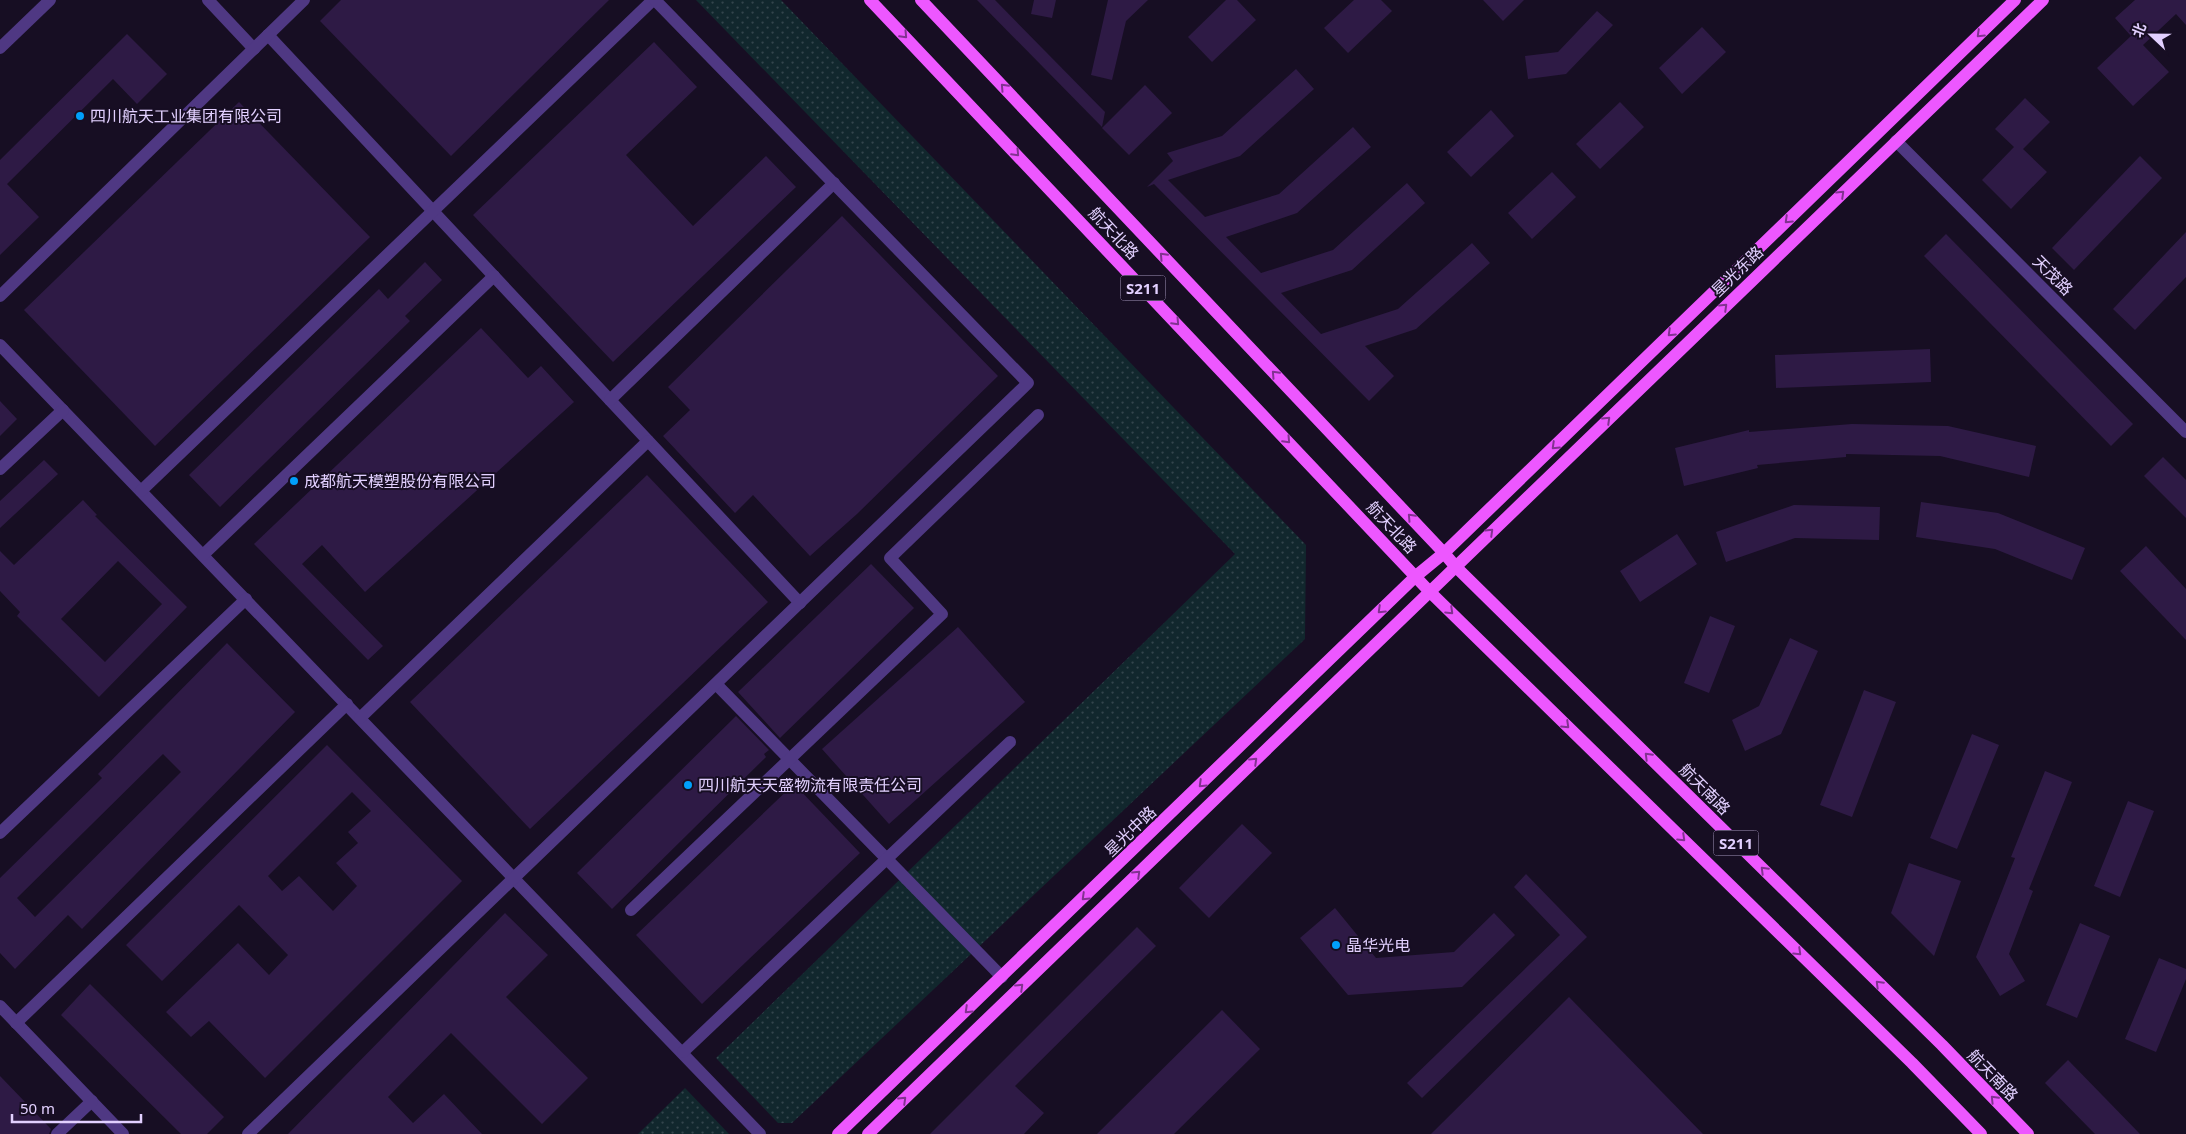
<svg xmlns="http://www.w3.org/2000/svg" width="2186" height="1134" viewBox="0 0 2186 1134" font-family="'Noto Sans','Noto Sans SC',sans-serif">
<defs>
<pattern id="grass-dots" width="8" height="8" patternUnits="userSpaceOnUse" patternTransform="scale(1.25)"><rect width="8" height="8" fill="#11272d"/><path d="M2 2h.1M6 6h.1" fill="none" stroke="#33454c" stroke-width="1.8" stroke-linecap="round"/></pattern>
</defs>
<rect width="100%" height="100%" fill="#170e23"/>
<g fill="url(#grass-dots)">
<path d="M696,0h85l525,545 -1,94 -513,484h-14l-62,-65 519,-504z"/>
<path d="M685,1088l44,46h-91z"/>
</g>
<g fill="#2e1a45" fill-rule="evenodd">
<path d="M341,0h268l-158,156 -131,-135z"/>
<path d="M977,0h18l110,112 -3,15z"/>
<path d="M1034,0h22l-4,18 -21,-4z"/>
<path d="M1108,0h40l-22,21 -14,59 -21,-5z"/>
<path d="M1226,0h11l19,20 -44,42 -24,-25z"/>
<path d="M1354,0h27l11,11 -44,42 -24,-25z"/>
<path d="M1483,0h41l-21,21z"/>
<path d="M2135,0h51v25l-10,-11 -33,31 26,27 -36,34 -36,-38 34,-32 -16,-18z"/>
<path d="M1597,11l16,14 -47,49 -38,5 -3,-23 33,-4z"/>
<path d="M1702,27l24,25 -44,42 -23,-26z"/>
<path d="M127,34l40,40 -30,30 -24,-25 -106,105 32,33 -39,38v-95z"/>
<path d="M654,42l43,45 -71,68 67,71 73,-70 30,31 -183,175 -140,-147z"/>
<path d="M1296,69l18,20 -74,67 -72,24 37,37 74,-23 74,-67 18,20 -74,66 -71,24 35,36 72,-23 74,-67 18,20 -73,67 -71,23 40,41 77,-25 74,-66 18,20 -74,66 -51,17 29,30 -25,25 -215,-217 -7,3 26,-26 -6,-8 55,-17z"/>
<path d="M1145,85l27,28 -43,42 -27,-27z"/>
<path d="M2025,98l25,24 -27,27 24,23 -36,37 -29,-29 32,-33 -19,-18z"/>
<path d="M239,102l131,135 -215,209 -131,-136z"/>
<path d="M1620,102l24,25 -44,42 -24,-25z"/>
<path d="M1491,110l23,26 -43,41 -24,-25z"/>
<path d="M2140,156l22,22 -88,92 -22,-22z"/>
<path d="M1552,172l24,25 -44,42 -24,-26z"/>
<path d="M842,216l156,160 -141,138 -47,42 -57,-61 -18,18 -72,-77 27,-26 -22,-23z"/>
<path d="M2186,232v45l-51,53 -22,-21z"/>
<path d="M1946,234l187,190 -22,22 -187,-190z"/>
<path d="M425,262l17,18 -37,36 5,5 -190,186 -31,-32 190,-186 9,10z"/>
<path d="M481,328l47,50 13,-12 33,36 -209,190 -43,-47 -20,19 81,82 -15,14 -114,-116z"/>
<path d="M1930,349l1,33 -155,6 -1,-33z"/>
<path d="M0,401l17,18 -17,17z"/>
<path d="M1852,424l96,2 88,20 -7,31 -89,-21 -94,-2v3l-89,8 1,3 -74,18 -9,-38 74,-18v2z"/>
<path d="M2163,457l23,23v38l-42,-42z"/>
<path d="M44,460l14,14 -58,54v-27z"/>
<path d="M647,475l121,127 -238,227 -120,-127z"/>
<path d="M83,500l14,15 -2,1 92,91 -88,90 -82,-81 3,-4 -20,-21v-40l14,14zM118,561l44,43 -57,58 -44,-43z"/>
<path d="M1921,502l77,11 87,35 -13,32 -77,-31 -79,-12z"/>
<path d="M1794,505l86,2 -1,33 -84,-2 -69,24 -10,-30z"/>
<path d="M1677,534l20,30 -57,38 -20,-31z"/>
<path d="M2146,546l40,43v51l-66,-69z"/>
<path d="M871,564l43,44 -134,130 -42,-46z"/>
<path d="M1710,616l25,10 -26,67 -25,-10z"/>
<path d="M958,627l67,75 -136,122 -67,-75z"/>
<path d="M1790,638l28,13 -37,83 -36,17 -13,-31 27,-14z"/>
<path d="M227,643l68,69 -213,217 -14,-14 -53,54 -15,-16v-75l102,-100 -4,-4zM163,754l18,18 -146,145 -18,-19z"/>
<path d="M1864,690l32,12 -44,115 -32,-12z"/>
<path d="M736,716l33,34 -5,4 2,3 -154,152 -35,-36z"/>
<path d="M1972,734l27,11 -42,104 -27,-11z"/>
<path d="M327,745l135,136 -197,197 -56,-57 -18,16 -25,-25 72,-69 31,32 19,-20 -49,-50 -77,76 -36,-36zM352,792l19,19 -23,21 10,11 -22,20 21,23 -24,25 -34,-35 -17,15 -14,-15z"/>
<path d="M2045,771l27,11 -43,107 4,2 -24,63 16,27 -25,15 -24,-39 39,-99 -4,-1z"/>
<path d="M794,784l66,69 -158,151 -66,-69z"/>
<path d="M2128,801l26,10 -34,86 -26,-11z"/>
<path d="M1242,824l30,29 -63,65 -30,-30z"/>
<path d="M1909,863l52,18 -27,75 -43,-43z"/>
<path d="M1526,874l61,63 -165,161 -15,-15 153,-148 -46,-48z"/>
<path d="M1335,908l41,50 78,-6 40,-39 21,22 -53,52 -114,8 -48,-57z"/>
<path d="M505,913l43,42 -42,42 82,81 -46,46 -91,-91 -63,64 25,26 31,-29 38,40h-194z"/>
<path d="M2080,923l30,13 -33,82 -31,-13z"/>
<path d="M1137,927l19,19 -141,140 29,27 -20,21h-94z"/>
<path d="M2159,958l27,11v10l-30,73 -31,-13z"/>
<path d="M90,984l134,133 -17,17h-26l-120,-119z"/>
<path d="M1569,997l134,137h-272z"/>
<path d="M1222,1010l38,39 -86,85h-77z"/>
<path d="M2068,1060l72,74h-45l-50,-51z"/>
<path d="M0,1076l51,53 -2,5h-49z"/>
</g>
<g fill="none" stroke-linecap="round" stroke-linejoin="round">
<g stroke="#4f3883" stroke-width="12">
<path d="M208,0l46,49"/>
<path d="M268,35l532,568"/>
<path d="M0,48l50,-48"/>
<path d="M1896,141l290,291"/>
<path d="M0,296l304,-296"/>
<path d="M0,345l760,789"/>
<path d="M610,400l224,-217"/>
<path d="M0,469l63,-59"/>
<path d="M141,491l512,-491"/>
<path d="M203,555l291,-279"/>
<path d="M716,684l286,293"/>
<path d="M360,718l288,-277"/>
<path d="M0,833l246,-234"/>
<path d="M631,910l311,-296 -52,-56 148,-143"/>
<path d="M0,1006l123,128"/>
<path d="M16,1023l331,-319"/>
<path d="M683,1052l327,-310"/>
<path d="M57,1134l35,-33"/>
<path d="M248,1134l780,-751 -373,-383"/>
</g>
<g stroke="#ed57ff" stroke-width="12">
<path d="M870,0l559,591 483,472 69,71"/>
<path d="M921,0l523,553 11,13 487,479 86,89"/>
<path d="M838,1134l578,-558 28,-23 571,-553"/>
<path d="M868,1134l1175,-1134"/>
</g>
</g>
<defs><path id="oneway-chevron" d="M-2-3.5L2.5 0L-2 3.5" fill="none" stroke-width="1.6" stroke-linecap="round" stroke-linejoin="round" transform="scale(1.25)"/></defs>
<g stroke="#823291">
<use href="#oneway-chevron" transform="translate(1980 34) rotate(136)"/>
<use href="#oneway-chevron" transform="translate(904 35) rotate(47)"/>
<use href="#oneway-chevron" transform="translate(1004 87) rotate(-133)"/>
<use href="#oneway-chevron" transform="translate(1016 153) rotate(47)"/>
<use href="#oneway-chevron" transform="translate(1841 194) rotate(-44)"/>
<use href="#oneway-chevron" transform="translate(1788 220) rotate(136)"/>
<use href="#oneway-chevron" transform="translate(1163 256) rotate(-133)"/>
<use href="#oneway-chevron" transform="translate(1724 307) rotate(-44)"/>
<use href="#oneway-chevron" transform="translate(1176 322) rotate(47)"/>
<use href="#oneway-chevron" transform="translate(1671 333) rotate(136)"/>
<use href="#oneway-chevron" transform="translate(1275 374) rotate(-133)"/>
<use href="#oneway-chevron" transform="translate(1607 420) rotate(-44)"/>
<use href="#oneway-chevron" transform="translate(1287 440) rotate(47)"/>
<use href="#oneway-chevron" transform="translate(1555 446) rotate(136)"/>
<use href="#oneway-chevron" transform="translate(1411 517) rotate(-133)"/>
<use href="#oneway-chevron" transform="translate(1490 532) rotate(-44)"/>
<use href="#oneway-chevron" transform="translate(1381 610) rotate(136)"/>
<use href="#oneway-chevron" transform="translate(1450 611) rotate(44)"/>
<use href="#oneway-chevron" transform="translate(1566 725) rotate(44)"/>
<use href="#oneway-chevron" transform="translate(1648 756) rotate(-135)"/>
<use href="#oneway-chevron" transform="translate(1254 761) rotate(-44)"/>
<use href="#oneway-chevron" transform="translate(1202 784) rotate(136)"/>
<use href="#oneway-chevron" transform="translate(1682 838) rotate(44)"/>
<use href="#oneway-chevron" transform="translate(1764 870) rotate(-135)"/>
<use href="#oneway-chevron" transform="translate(1137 874) rotate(-44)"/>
<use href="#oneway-chevron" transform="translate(1085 897) rotate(136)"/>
<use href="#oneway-chevron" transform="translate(1798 952) rotate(44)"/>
<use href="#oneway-chevron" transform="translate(1879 984) rotate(-135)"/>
<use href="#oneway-chevron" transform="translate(1020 987) rotate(-44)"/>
<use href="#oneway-chevron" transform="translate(968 1010) rotate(136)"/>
<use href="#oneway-chevron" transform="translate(1994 1099) rotate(-134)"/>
<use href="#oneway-chevron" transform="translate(903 1100) rotate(-44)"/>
</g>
<g fill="#009ffb" stroke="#170e23" stroke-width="2">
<circle cx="80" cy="116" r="5"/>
<circle cx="294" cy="481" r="5"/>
<circle cx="688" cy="785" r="5"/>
<circle cx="1336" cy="945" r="5"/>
</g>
<g text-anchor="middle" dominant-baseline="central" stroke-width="4" stroke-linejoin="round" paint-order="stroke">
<g fill="#170e23" stroke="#a596bd" stroke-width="1">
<rect x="1120.5" y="275.5" width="45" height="25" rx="4"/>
<rect x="1713.5" y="830.5" width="45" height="25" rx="4"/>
</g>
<g font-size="15" font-weight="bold" fill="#e2d0ff">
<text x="1143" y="288">S211</text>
<text x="1736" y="843">S211</text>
</g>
<g font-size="16" fill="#e2d0ff" stroke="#170e23" text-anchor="start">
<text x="90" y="116">四川航天工业集团有限公司</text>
<text x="304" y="481">成都航天模塑股份有限公司</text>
<text x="698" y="785">四川航天天盛物流有限责任公司</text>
<text x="1346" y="945">晶华光电</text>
</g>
<g font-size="16" fill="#e2d0ff" stroke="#170e23">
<text transform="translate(1114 233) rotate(47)">航天北路</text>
<text transform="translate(1737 271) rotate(-44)">星光东路</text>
<text transform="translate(2053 275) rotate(45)">天茂路</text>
<text transform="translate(1392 527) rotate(47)">航天北路</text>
<text transform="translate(1705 789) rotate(45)">航天南路</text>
<text transform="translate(1130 831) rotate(-44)">星光中路</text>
<text transform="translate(1993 1075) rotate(46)">航天南路</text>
</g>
</g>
<g transform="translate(2151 35) rotate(292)" stroke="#170e23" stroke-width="4" paint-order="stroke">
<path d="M0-4L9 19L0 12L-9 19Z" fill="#e2d0ff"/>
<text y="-8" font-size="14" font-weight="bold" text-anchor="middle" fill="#e2d0ff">北</text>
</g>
<path d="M12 1114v8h129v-8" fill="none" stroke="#e2d0ff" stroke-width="2.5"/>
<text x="20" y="1114" font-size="15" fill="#e2d0ff" stroke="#170e23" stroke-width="4" paint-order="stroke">50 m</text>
</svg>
